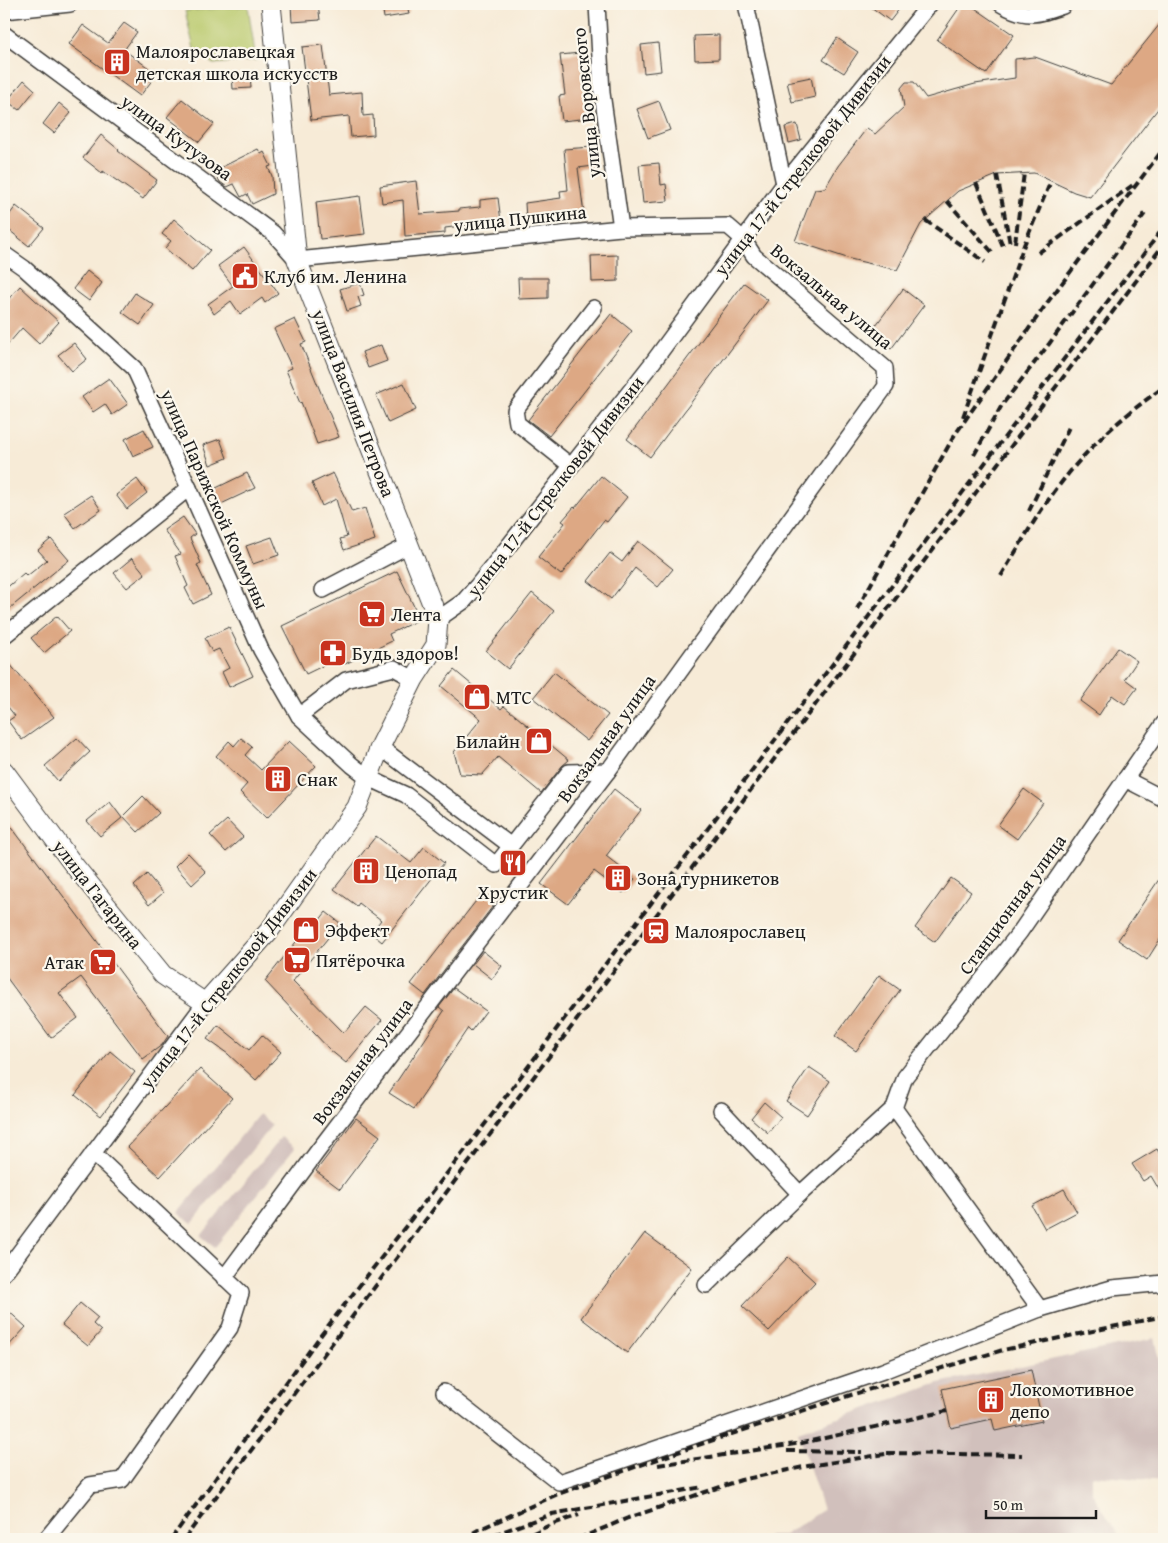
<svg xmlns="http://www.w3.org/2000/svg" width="1168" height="1543" viewBox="0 0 1168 1543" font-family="'Gentium Book Plus',serif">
<rect width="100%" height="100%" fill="#fbf7ec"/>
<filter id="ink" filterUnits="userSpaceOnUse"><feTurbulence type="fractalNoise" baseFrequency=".02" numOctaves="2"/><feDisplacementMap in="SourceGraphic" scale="10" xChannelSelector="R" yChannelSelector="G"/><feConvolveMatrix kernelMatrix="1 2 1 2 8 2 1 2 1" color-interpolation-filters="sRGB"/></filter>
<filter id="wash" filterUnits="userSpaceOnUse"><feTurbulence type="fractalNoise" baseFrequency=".0096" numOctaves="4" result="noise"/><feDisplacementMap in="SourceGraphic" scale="20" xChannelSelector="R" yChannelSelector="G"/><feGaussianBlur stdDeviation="1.12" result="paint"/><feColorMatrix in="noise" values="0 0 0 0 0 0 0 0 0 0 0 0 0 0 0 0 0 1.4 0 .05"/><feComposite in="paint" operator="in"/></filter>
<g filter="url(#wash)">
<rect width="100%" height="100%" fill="#f7ebd7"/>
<g fill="#d1c0bc">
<path d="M259,1114l13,11 -80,99 -14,-11z"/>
<path d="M281,1137l14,11 -80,99 -14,-11z"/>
<path d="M1155,1338l9,40v103l-72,-6v18l29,46h-359l7,-4h15l39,-25 -25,-78 141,-49z"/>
</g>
<path fill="#b9c96c" stroke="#6a7244" d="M248,6l8,54 -43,4 -19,-15 -9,-38z"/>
<g id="blocks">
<g fill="#dda884">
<path d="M291,4h27l2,16 -28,2z"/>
<path d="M382,4h25l2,10 -25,4z"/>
<path d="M867,4h36l-13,17z"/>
<path d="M962,4h7l45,31 -28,39 -49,-34z"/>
<path d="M1164,19v82l-74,96 -16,-5 -40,-19 -37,2 -39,16 -37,33 -24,46 -47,-11 -55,-18 20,-52 10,-1 13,-22 29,-38 8,6 29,-27 -3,-19 5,-6h8l12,16 49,-14 40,-6v-19l20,-2 76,28z"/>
<path d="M124,23l13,9 -13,18 33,24 -17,22 -71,-52 14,-19 25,18z"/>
<path d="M719,35v24l-24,1 -1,-24z"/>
<path d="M837,38l21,14 -14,21 -21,-13z"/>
<path d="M658,43l3,28 -17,2 -3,-28z"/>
<path d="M323,45l6,50 33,-3 1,24 10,-1 1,20 -23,2 -2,-21 -38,4 -9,-73z"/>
<path d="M580,53l10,65 -28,3 -3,-25 6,-1 -5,-40z"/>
<path d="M250,74l1,14 -18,1 -1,-14z"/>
<path d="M811,77l4,20 -23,5 -5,-20z"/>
<path d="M24,80l11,10 -16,20 -12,-9z"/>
<path d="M182,99l32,25 -15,18 -32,-25z"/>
<path d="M659,101l11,29 -22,8 -11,-29z"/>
<path d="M59,103l12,10 -17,20 -11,-9z"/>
<path d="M797,124l4,16 -12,3 -4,-16z"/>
<path d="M101,135l18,15 -1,1 39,29 -14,19 -40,-28 -1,2 -19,-15z"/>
<path d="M592,147l2,19 -16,2 6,46 -21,3v-3l-37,5 -1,-16 36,-5 -1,-7 8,-1 -4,-41z"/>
<path d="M258,149l3,5 3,-2 7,14 -3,1 4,9 1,18 -21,10 -5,-10 -6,3 -7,-13 -7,3 -7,-5 -6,-11z"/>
<path d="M659,163l2,22 5,-1 2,17 -25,2 -4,-38z"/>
<path d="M416,181l4,33 39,-3v-2l21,-2v-7l18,-2 3,23 -56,7v5l-40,3 -2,-36 -21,3 -2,-17z"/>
<path d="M360,196l5,38 -45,5 -4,-37z"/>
<path d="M16,206l28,22 -15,18 -25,-20v-4z"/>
<path d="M174,219l36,31 -18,21 -27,-23 6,-7 -9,-7z"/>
<path d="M244,247l34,46 -13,10 -3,-5 -22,16 -9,-13 -17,13 -6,-10 25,-18 -15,-20z"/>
<path d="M618,255v26l-26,1 -1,-26z"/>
<path d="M87,271l15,12 -13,18 -16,-12z"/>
<path d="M518,278h30v20l-29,1z"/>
<path d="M360,283l4,12 -6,2 3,9 -14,5 -7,-22z"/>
<path d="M744,283l24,17 -118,157 -23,-18z"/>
<path d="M20,286l39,36 -20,22 -17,-16 -18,21v-45z"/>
<path d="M903,289l21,16 -33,44 -21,-16z"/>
<path d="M135,293l19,12 -14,20 -18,-13z"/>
<path d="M611,314l21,17 -83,105 -21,-16z"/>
<path d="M295,319l11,23 -5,2 38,93 -22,7 -16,-42 -1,1 -14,-33 6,-2 -18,-39z"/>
<path d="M74,343l13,16 -15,12 -14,-16z"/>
<path d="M381,345l6,16 -19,7 -6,-16z"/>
<path d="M109,378l19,26 -16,11 -7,-11 -12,8 -11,-15z"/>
<path d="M404,383l12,27 -28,13 -12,-28z"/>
<path d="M144,429l9,18 -20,9 -8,-17z"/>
<path d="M220,439l7,19 -17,7 -7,-20z"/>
<path d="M247,473l8,15 -36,17 -7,-15z"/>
<path d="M333,473l19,39 13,-4 10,32 -31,10 -4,-11 7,-2 -11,-38 -14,7 -10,-23z"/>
<path d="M601,476l26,21 -20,25 -3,-2 -43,55 -23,-18 27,-34 -3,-2 12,-14 1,1z"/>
<path d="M137,479l10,14 -20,16 -11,-14z"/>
<path d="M91,495l10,15 -26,18 -11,-15z"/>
<path d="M183,517l12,17 -5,4 11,25 -4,2 14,30 -18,9 -8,-16 3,-2 -13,-30 6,-2 -17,-24z"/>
<path d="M272,537l7,18 -26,9 -7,-18z"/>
<path d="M51,539l18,21 -65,53v-23l20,-17 3,3 20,-16 -9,-10z"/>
<path d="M638,541l35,28 -15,18 -23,-19 -24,31 -23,-18 22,-28 12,9z"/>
<path d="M132,558l13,16 -18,14 -13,-15z"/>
<path d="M397,571l23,48 -31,15 3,7 -47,23 -4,-7 -35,17 -24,-48z"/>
<path d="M532,593l22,18 -46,58 -22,-18z"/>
<path d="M57,616l13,15 -26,22 -13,-15z"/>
<path d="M229,627l24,49 -24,11 -7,-15 7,-4 -10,-19 -7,3 -7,-14z"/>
<path d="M1118,648l19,13 -12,18 12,9 -12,16 -13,-9 -13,20 -19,-14z"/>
<path d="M4,657l50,60 -32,23 -14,-19 7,-5 -11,-14z"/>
<path d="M454,670l47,39 3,-3 65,54 -7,6 -21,27 -43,-36 -16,18 -22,-1 -6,-22 27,-33 -40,-33z"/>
<path d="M554,672l54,43 -21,26 -54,-43z"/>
<path d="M77,738l13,14 -32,29 -13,-15z"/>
<path d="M241,738l11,9 -7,8 16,15 28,-29 27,25 -49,52 -27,-26 7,-8 -31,-28 13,-15 5,5z"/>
<path d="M614,789l27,21 -35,46 29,23 -12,14 -29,-22 -26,33 -27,-20z"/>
<path d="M1024,789l19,14 -26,36 -19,-14z"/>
<path d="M143,796l16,17 -21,19 -15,-16z"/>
<path d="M110,802l12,16 -22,18 -13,-15z"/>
<path d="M4,817l164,219 -6,9 -19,14 -62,-82 -22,16 19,25 -27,20 -47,-64z"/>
<path d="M227,820l16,17 -17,15 -16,-17z"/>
<path d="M376,836l35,27 13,-16 20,16 -62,79 -11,-9 10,-13 -22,-17 -2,3 -23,-17z"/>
<path d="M188,853l18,19 -14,13 -17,-19z"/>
<path d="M1164,872v61l-17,27 -29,-20z"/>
<path d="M147,874l16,19 -14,12 -15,-19z"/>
<path d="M951,878l20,14 -36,50 -20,-14z"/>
<path d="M483,892l13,10 -71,93 -14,-11z"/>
<path d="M326,912l14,11 -47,58 51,52 22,-26 16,13 -36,43 -16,-13 -65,-69 42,-53 4,3z"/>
<path d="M483,951l19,15 -10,13 -19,-15z"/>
<path d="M879,975l21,15 -44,61 -21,-15z"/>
<path d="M454,988l32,23 -15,20 -3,-3 -54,81 -25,-16 55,-82 -5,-4z"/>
<path d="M218,1025l31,25 13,-15 19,17 -25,28 -28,-26 -21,-15z"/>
<path d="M110,1051l25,21 -34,44 -26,-21z"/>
<path d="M809,1067l21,14 -23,34 -21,-14z"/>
<path d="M200,1069l32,29 -72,79 -32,-30z"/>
<path d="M764,1102l17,15 -13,16 -17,-15z"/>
<path d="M356,1118l24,18 -40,53 -24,-18z"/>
<path d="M1157,1149l7,13v36l-13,-22 -8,5 -11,-17z"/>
<path d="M1064,1189l13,23 -32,17 -13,-23z"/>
<path d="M645,1233l47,35 -65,85 -46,-35z"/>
<path d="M788,1257l27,25 -46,49 -27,-25z"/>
<path d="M80,1303l18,15 -5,6 8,7 -13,15 -26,-21z"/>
<path d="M4,1307l22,20 -22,24z"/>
<path d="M1031,1370l11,51 -47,10 -3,-12 -41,9 -9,-39z"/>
</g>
</g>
</g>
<g filter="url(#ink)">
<use href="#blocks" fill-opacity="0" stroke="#3d3b38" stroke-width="1"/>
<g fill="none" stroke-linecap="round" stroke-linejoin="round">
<g stroke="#3d3b38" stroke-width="18">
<g id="minor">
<path d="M597,4l5,89 19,135"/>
<path d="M746,4l38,180"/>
<path d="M1001,4c25,15 36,11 62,2l2,-2"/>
<path d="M4,11l66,-7"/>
<path d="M4,34l269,199 24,27 324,-32 107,-2 15,13 11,17 131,112 1,18 -278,385 -291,381 -93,126"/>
<path d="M4,254l20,14 110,100 55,120 72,162 38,66 53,49 17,13 37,17 90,70 73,-93 39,-1"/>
<path d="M571,466l-54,-43 -2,-13 79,-102"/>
<path d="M323,590l86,-45"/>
<path d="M438,619l26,-18 13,-15 176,-224 131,-178 146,-180"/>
<path d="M4,636l185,-148"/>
<path d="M299,716l47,-36 48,-12 20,11"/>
<path d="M380,747l131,99"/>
<path d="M1125,779l39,20"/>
<path d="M894,1108l146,201 72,-21 52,-5"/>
<path d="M721,1110l79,84 94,-86 11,-31 115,-145 144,-209"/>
<path d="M4,1273l201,-270"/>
<path d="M706,1285l94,-91"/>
<path d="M444,1392l115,90 324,-111 157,-62"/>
<path d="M46,1539l44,-54 32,-5 108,-152 11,-35 -148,-140"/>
</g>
</g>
<g stroke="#3d3b38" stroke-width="21">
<path id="major" d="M4,771l69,93 90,111 42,28 64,-72 88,-124 23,-60 34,-68 22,-34 2,-26 -141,-359 -26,-256"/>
</g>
<use href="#minor" stroke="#fff" stroke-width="15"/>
<use href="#major" stroke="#fff" stroke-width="19"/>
<g stroke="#1c1c1c" stroke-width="4" stroke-dasharray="8 4" stroke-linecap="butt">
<path d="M997,175l13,69"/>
<path d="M976,183l27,63"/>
<path d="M947,201l45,51"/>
<path d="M925,220l60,42"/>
<path d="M1015,243l9,-70"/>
<path d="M1038,253l95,-68"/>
<path d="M963,417l61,-172 27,-64"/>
<path d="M974,455l28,-50 47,-61 97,-132"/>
<path d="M1029,511l41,-86"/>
<path d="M1001,576c19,-31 37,-64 60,-93 29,-38 64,-69 103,-96"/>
<path d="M857,609l97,-173 93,-133 117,-155"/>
<path d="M787,1451l75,1"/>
<path d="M887,1453l135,2"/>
<path d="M658,1465l144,-22 145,-32"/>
<path d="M171,1539l150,-204 155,-199 167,-222 521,-687"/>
<path d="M184,1539l980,-1295"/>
<path d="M463,1539l15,-9 80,-36 143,-50 153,-50 149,-44 161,-34"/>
<path d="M482,1539l70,-25 151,-27"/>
<path d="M521,1539l29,-14 29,-10"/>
<path d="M578,1539l50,-21 113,-38 67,-14 84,-13"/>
</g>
</g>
</g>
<defs>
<g id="building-square" transform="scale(1.4375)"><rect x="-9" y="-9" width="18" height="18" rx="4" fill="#c8321e" stroke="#fbf7ec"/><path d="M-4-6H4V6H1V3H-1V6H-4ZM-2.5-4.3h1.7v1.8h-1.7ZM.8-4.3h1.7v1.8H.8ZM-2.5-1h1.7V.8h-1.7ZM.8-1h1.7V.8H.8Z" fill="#fff"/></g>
<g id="civic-square" transform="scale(1.4375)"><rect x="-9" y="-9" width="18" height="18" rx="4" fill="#c8321e" stroke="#fbf7ec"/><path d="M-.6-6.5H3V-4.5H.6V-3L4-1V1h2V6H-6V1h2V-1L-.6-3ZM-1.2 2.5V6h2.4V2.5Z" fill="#fff"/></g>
<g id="supermarket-square" transform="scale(1.4375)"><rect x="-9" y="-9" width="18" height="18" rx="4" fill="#c8321e" stroke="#fbf7ec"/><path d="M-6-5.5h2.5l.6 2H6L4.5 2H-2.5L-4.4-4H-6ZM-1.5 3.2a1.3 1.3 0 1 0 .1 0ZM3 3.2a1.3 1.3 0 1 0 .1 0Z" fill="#fff"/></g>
<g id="pharmacy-square" transform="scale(1.4375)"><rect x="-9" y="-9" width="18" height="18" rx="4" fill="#c8321e" stroke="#fbf7ec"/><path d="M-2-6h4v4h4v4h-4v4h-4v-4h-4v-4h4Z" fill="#fff"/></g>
<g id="shop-square" transform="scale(1.4375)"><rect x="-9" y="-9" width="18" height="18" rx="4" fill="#c8321e" stroke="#fbf7ec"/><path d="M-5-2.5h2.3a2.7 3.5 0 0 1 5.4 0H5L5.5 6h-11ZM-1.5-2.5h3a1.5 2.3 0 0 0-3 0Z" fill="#fff"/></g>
<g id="restaurant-square" transform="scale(1.4375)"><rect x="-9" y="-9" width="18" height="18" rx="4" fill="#c8321e" stroke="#fbf7ec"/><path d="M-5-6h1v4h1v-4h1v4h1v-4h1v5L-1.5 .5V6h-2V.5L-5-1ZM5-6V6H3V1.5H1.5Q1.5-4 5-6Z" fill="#fff"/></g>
<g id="station-square" transform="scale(1.4375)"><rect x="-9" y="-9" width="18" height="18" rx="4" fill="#c8321e" stroke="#fbf7ec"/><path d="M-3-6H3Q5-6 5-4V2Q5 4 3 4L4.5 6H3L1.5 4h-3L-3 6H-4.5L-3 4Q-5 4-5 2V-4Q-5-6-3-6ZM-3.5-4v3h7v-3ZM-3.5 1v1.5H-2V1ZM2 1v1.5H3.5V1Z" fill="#fff"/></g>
</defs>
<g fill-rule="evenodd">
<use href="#building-square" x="117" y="62"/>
<use href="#civic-square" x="245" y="276"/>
<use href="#supermarket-square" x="372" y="614"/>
<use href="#pharmacy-square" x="333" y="653"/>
<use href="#shop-square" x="477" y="697"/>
<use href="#shop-square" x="539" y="741"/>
<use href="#building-square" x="278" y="779"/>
<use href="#restaurant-square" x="513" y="863"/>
<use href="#building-square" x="366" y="871"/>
<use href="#building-square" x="618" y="878"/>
<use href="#shop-square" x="306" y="930"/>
<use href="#station-square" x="656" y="931"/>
<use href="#supermarket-square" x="297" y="960"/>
<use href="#supermarket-square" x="103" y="962"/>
<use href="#building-square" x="991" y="1400"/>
</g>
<g text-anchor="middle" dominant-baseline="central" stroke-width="4.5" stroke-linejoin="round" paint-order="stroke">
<g font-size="19" fill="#1c1c1c" stroke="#fbf7ec" text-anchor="start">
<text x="136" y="51">Малоярославецкая<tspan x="136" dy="22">детская школа искусств</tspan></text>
<text x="264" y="276">Клуб им. Ленина</text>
<text x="391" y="614">Лента</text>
<text x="352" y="653">Будь здоров!</text>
<text x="496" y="697">МТС</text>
<text x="520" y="741" text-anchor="end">Билайн</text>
<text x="297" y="779">Снак</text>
<text x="385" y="871">Ценопад</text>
<text x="637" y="878">Зона турникетов</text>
<text x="513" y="892" text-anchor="middle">Хрустик</text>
<text x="325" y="930">Эффект</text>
<text x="675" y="931">Малоярославец</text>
<text x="316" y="960">Пятёрочка</text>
<text x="84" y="962" text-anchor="end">Атак</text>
<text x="1010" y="1389">Локомотивное<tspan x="1010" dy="22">депо</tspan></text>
</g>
<g font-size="19" fill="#1c1c1c" stroke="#fbf7ec">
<text transform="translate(586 103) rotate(-96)">улица Воровского</text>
<text transform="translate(177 137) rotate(36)">улица Кутузова</text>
<text transform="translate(802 165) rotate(-52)">улица 17-й Стрелковой Дивизии</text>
<text transform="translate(520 218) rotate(-6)">улица Пушкина</text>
<text transform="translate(832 296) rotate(40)">Вокзальная улица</text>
<text transform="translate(354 403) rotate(69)">улица Василия Петрова</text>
<text transform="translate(555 486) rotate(-52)">улица 17-й Стрелковой Дивизии</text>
<text transform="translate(215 499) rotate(66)">улица Парижской Коммуны</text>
<text transform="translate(606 738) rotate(-54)">Вокзальная улица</text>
<text transform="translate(98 894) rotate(52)">улица Гагарина</text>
<text transform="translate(1012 904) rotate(-54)">Станционная улица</text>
<text transform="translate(228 978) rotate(-52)">улица 17-й Стрелковой Дивизии</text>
<text transform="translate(362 1061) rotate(-53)">Вокзальная улица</text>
</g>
</g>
<rect width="1168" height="1543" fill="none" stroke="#fbf7ec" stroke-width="20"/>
<path d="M986 1510v8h110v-8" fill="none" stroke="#1c1c1c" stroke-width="2.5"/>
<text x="993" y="1510" font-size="15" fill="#1c1c1c" stroke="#fbf7ec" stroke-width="4" paint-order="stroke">50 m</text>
</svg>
